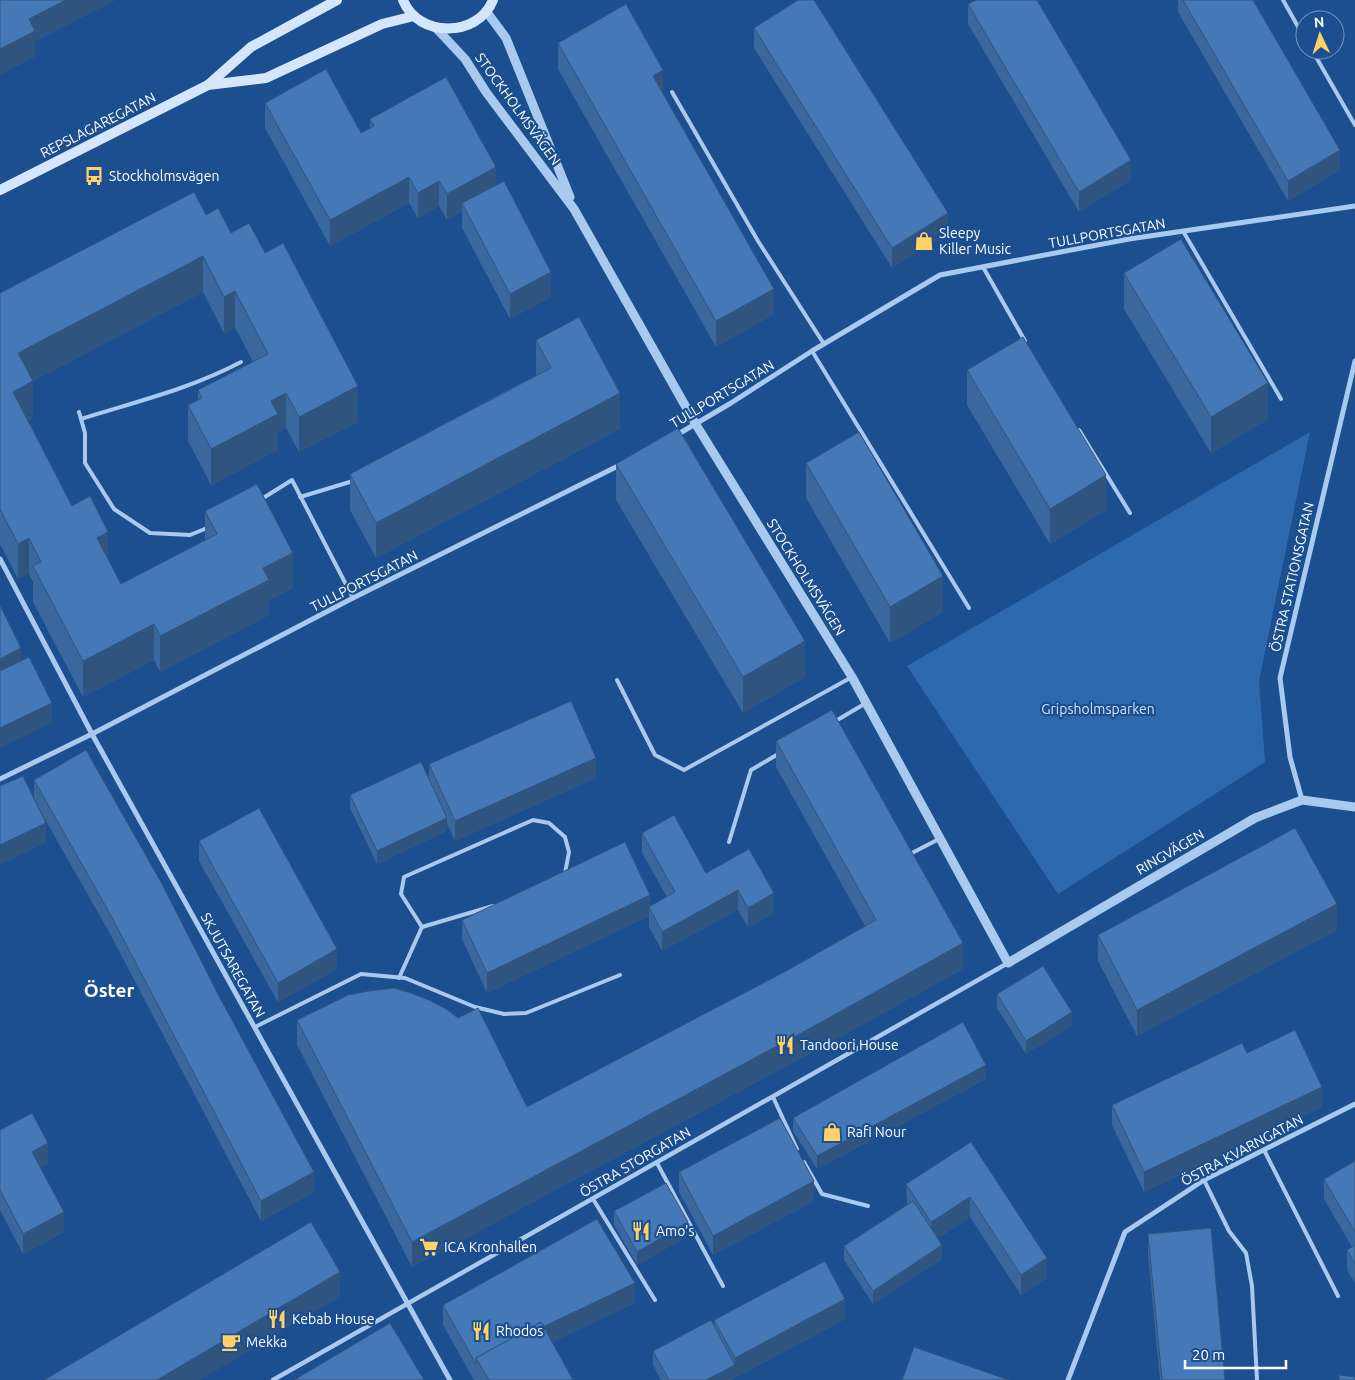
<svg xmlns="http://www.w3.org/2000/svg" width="1355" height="1380" viewBox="0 0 1355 1380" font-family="Ubuntu,sans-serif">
<rect width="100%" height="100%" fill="#1b4f8f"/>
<path fill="#2e69ad" d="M1310,432l-51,249 6,81 -207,132 -151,-228z"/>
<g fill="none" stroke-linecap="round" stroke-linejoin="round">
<g stroke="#a9c9ee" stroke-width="4">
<path d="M1283,0l22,39"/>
<path d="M1312,50l43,75"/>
<path d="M672,92l86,149 66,103"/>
<path d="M1183,231l98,168"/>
<path d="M983,267l42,74"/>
<path d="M812,351l157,257"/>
<path d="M79,412l6,21v30l29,46 36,24 40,2 17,-7"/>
<path d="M81,419c54,-17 109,-30 160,-57"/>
<path d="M1079,430l51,83"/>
<path d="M300,497l53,-16"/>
<path d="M260,500l32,-20 61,118"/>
<path d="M617,680l38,75 29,15 168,-93"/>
<path d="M834,722l32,-19"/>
<path d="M729,842l22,-72 29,-17"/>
<path d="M908,855l31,-16"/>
<path d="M422,927l-21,-33 3,-17 129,-57 16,3 16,14 4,15 -4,21 -2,1"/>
<path d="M399,978l23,-51 71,-21"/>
<path d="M255,1027l106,-53 44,4 70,29 29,7 22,-1 94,-38"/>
<path d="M773,1097l24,52"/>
<path d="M1264,1150l74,146"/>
<path d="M804,1162l18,32 46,12"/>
<path d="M657,1163l66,123"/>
<path d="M1204,1180l25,51 17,22 6,33 5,94"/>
<path d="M593,1199l62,101"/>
</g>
<path stroke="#a9c9ee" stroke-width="4.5" d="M273,1380l735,-417"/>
<g stroke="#a9c9ee" stroke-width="5">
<path d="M675,436l56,-33 81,-52 128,-76 189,-36 226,-33"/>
<path d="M0,559l92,175 358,646"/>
<path d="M0,779l92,-45 261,-136 269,-134"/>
<path d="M1302,800l-12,-43 -10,-79 75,-317"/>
<path d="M1068,1380l57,-148 79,-52 151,-76"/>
</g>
<g stroke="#a9c9ee" stroke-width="9">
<path d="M486,11l20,27 64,159"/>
<path d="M436,28l29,31 21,33 88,117 121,214 157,254 156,286 247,-145 47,-18 53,7"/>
</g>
<g stroke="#d6e6fa" stroke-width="10">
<path d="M403,0c15,38 75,38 90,0"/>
<path d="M208,85l58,-7 116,-54 32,-8"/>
<path d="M0,190l208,-105 43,-38 86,-47"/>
</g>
</g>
<g fill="#3a679d">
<path d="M1178,0h75l87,170 -52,31 -110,-189z"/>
<path d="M968,4l163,176 -52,32 -111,-188z"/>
<path d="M754,28l194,205 -56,35 -138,-220z"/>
<path d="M558,43l216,271 -58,33 -158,-278z"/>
<path d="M265,103l96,30 9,-5v-9l126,66 55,112 -41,22 -48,-91v-17l-15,9 -8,-14 -21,12 -9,-15 -79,43 -65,-118z"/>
<path d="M206,215l25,18 34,20 93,169 -59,30 -13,-24 -8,4v18l-67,35 -23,-44v-36l10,-5v-10l55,-28 -18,-35 -11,6 -21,-41 -170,89v36l-5,3 44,86 36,55 13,23 84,-44v-29l88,77 -24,12v15l-109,57 -6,-12 -71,37 -50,-95v-20l-4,-8 -11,5 -18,-35v-251z"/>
<path d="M1124,273l144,146 -57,34 -87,-144z"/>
<path d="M536,340l84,89 -244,129 -26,-48v-36l186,-99z"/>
<path d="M967,370l139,140 -56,34 -83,-139z"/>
<path d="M806,463l137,149 -53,31 -84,-145z"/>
<path d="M616,464l189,213 -62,36 -127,-213z"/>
<path d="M776,741l187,228 -145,80 -406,218 -115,-222v-25l230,87 261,-137 77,-44 -89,-159z"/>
<path d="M429,764l167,14 -141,63 -8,-17v7l-70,33 -27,-56v-13l79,-15z"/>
<path d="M34,780l280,412 -53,29 -152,-289 -75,-132z"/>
<path d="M642,833l64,40 43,-24 25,64 -26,14 -10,-17 -76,41 -13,-24v-11l-162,77 -25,-54v-19l188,-14 17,-9 -25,-44z"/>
<path d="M199,841l138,128 -59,33 -79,-141z"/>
<path d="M1337,930l-200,106 -39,-75v-26z"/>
<path d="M997,994l75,31 -46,29 -29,-46z"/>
<path d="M1247,1053l75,54 -178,85 -32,-67v-20z"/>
<path d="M986,1079l-169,90 -24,-38v-13z"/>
<path d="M0,1130l48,33 -8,4 24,65 -41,22 -23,-44z"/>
<path d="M971,1142l76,136 -26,17 -51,-78 -32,21 4,21 -69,45 -29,-44v-14l63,-41 -1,-21z"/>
<path d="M1355,1161v122l-8,-13v-20l5,-3 -28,-48v-20z"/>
<path d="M679,1172l135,29 -101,54 -34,-63z"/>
<path d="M614,1211l74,25 -51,29 -23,-40z"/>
<path d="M1148,1234l77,146h-65l-12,-126z"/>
<path d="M635,1303l-83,39 21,38h-99l-31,-55v-20z"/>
<path d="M845,1319l-114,61h-70l-8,-15v-14l61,-25v-6z"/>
</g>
<g fill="#305480">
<path d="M66,0h50l-81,42v15l-35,18v-26l29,-30z"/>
<path d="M663,70v26l-10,-20z"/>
<path d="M1340,150v20l-52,31v-20z"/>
<path d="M1131,160v20l-52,32v-20z"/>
<path d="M496,167v26l-34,10v8l-15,9v-26z"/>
<path d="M409,177v26l-79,43v-26z"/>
<path d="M439,181v25l-21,12v-25z"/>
<path d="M948,213v20l-56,35v-20z"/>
<path d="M203,256v36l-185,97v-36z"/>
<path d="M551,272v25l-41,22v-25z"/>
<path d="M774,289v25l-58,33v-26z"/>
<path d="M235,291v36l-11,6v-36z"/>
<path d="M33,381v36l-20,10v-35z"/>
<path d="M1268,383v36l-57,34v-36z"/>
<path d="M358,386v36l-59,30v-35z"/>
<path d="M286,393v35l-8,4v18l-67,35v-36l60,-48z"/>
<path d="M620,393v36l-244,129v-35z"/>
<path d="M1106,475v35l-56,34v-35z"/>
<path d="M108,532v36l-11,-30z"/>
<path d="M29,538v36l-11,5v-35z"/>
<path d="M293,553v35l-24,12v15l-109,57v-36l103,-68z"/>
<path d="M943,576v36l-53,31v-36z"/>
<path d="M154,624v36l-71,37v-36z"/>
<path d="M805,641v36l-62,36v-36z"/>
<path d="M21,648v13l-21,11v-13z"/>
<path d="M52,703v20l-52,25v-20z"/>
<path d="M596,758v20l-141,63v-20z"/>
<path d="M447,818v13l-70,33v-13z"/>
<path d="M46,823v20l-46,22v-20z"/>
<path d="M738,890v20l-76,41v-19z"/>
<path d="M774,893v20l-26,14v-19z"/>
<path d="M650,895v14l-1,-2v9l-162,77v-20z"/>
<path d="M1337,904v26l-200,106v-26z"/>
<path d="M963,943v26l-145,80 -406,218v-25z"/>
<path d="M337,949v20l-59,33v-19z"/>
<path d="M1072,1012v13l-46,29v-13z"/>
<path d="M986,1065v14l-169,90v-13z"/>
<path d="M1322,1087v20l-178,85v-20z"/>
<path d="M48,1143v20l-16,8v-19z"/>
<path d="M314,1172v20l-53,29v-20z"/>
<path d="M814,1181v20l-101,54v-19z"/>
<path d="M970,1197v20l-39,25v-20z"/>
<path d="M64,1212v20l-41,22v-20z"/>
<path d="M688,1222v14l-51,29v-13z"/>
<path d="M942,1245v14l-69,45v-13z"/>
<path d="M1047,1258v20l-26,17v-20z"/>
<path d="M340,1272v25l-140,83h-43z"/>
<path d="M635,1283v20l-94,45v-20z"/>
<path d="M845,1299v20l-114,61h-25l29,-15v-7z"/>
</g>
<g fill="#4478b7" stroke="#305480">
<path d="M0,0h66l-37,19 6,12 -35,18z"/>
<path d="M798,0h16l134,213 -56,35 -138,-220z"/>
<path d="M976,0h61l94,160 -52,32 -111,-188z"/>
<path d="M1183,0h70l87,150 -52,31z"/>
<path d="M626,4l37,66 -10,6 121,213 -58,32 -158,-278z"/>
<path d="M326,69l35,64 13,-7 -4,-7 76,-42 50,90 -49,27 -8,-13 -21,12 -9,-16 -79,43 -65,-117z"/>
<path d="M504,181l47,91 -41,22 -48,-91z"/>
<path d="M194,192l12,23 12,-7 13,25 18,-10 16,30 18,-10 75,143 -59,31 -13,-24 -15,8 7,13 -67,35 -23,-44 14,-7 -4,-8 70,-36 -33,-63 -11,6 -21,-41 -185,97 15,28 -20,11 59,114 18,-10 18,36 -11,6 24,46 96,-50 -12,-23 52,-27 36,69 -30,15 6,12 -109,56 -6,-12 -71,37 -50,-95 8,-4 -12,-24 -11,6 -18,-35v-216z"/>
<path d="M1181,239l87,144 -57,34 -87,-144z"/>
<path d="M579,317l41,76 -244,130 -26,-49 201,-106 -15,-28z"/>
<path d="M1023,337l83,138 -56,34 -83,-139z"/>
<path d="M678,428l127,213 -62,36 -127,-213z"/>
<path d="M859,432l84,144 -53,31 -84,-144z"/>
<path d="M0,605l21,43 -21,11z"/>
<path d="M29,657l23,46 -52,25v-57z"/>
<path d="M571,701l25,57 -141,63 -26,-57z"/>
<path d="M832,710l131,233 -145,81 -406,218 -115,-222 51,-25 21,-4 25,-3 17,5 18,7 17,9 12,9 20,-10 49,99 261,-137 88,-50 -100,-179z"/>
<path d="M86,750l75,132 58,114 95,176 -53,29 -152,-289 -75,-132z"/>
<path d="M421,762l26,56 -70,33 -27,-56z"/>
<path d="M23,776l23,47 -46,22v-59z"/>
<path d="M259,808l78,141 -59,34 -79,-142z"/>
<path d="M674,815l32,58 43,-24 25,44 -26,15 -10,-18 -76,42 -13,-25 26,-15 -33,-59z"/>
<path d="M1295,828l42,76 -200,106 -39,-75z"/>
<path d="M625,842l25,53 -163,78 -25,-53z"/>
<path d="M1043,966l29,46 -46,29 -29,-47z"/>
<path d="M963,1022l23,43 -169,91 -24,-38z"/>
<path d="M1295,1030l27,57 -178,85 -32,-67 130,-62 5,10z"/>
<path d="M32,1113l16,30 -16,9 32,60 -41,22 -23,-44v-60z"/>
<path d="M780,1118l34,63 -101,55 -34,-64z"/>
<path d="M971,1142l76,116 -26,17 -51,-78 -39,25 -25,-38z"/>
<path d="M1355,1161v71l-31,-53z"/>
<path d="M666,1183l22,39 -51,30 -23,-41z"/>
<path d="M913,1201l29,44 -69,46 -29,-45z"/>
<path d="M597,1219l38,64 -92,44 -2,-5 -65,36v6l-33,-59z"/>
<path d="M311,1222l29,50 -183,108h-113z"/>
<path d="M1211,1228l14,152h-63l-14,-146z"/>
<path d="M1355,1245v19l-8,-14z"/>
<path d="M825,1261l20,38 -110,59 -21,-38z"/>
<path d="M711,1320l24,45 -29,15h-37l-16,-29z"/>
<path d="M541,1322l32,58h-84l-13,-22z"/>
<path d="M390,1323l34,57h-130z"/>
<path d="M914,1347l95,33h-107z"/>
<path d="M1339,1375l16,2v3h-16z"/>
</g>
<defs>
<g id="bus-bare" transform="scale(1.5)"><path d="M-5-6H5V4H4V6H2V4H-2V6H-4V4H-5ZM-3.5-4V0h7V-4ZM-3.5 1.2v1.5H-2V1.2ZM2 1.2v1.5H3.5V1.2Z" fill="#ffd166" stroke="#1b4f8f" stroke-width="2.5" paint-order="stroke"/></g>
<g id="shop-bare" transform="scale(1.5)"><path d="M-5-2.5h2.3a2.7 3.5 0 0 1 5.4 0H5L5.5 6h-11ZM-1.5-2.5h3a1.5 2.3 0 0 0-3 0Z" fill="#ffd166" stroke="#1b4f8f" stroke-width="2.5" paint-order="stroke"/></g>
<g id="restaurant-bare" transform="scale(1.5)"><path d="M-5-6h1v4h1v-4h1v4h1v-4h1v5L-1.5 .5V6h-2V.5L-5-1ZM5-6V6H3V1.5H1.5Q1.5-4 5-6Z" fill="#ffd166" stroke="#1b4f8f" stroke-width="2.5" paint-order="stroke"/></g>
<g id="supermarket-bare" transform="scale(1.5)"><path d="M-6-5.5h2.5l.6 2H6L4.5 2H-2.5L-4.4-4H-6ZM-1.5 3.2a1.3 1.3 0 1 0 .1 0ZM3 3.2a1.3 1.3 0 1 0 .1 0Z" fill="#ffd166" stroke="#1b4f8f" stroke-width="2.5" paint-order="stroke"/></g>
<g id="cafe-bare" transform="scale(1.5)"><path d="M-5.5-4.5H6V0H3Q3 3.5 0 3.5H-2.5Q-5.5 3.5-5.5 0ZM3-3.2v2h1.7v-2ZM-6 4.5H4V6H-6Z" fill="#ffd166" stroke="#1b4f8f" stroke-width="2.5" paint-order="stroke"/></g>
</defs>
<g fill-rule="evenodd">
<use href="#bus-bare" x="94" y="176"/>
<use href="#shop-bare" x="924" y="241"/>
<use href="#restaurant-bare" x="785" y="1045"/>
<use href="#shop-bare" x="832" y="1132"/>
<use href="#restaurant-bare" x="641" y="1231"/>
<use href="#supermarket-bare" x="429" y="1247"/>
<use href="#restaurant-bare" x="277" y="1319"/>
<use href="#restaurant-bare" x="481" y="1331"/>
<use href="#cafe-bare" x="231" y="1342"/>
</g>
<g text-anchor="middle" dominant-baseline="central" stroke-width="4.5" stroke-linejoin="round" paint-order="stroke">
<g font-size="14" fill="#fff" stroke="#1b4f8f">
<text transform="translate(518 109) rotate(54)">STOCKHOLMSVÄGEN</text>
<text transform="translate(98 125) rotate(-27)">REPSLAGAREGATAN</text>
<text transform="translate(1107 233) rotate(-10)">TULLPORTSGATAN</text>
<text transform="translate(722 394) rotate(-31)">TULLPORTSGATAN</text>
<text transform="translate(806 577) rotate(58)">STOCKHOLMSVÄGEN</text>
<text transform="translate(1292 577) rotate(-77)">ÖSTRA STATIONSGATAN</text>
<text transform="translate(364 581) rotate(-27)">TULLPORTSGATAN</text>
<text transform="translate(1170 852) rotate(-30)">RINGVÄGEN</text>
<text transform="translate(233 965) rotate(61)">SKJUTSAREGATAN</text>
<text transform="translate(1242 1150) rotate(-28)">ÖSTRA KVARNGATAN</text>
<text transform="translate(635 1162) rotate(-30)">ÖSTRA STORGATAN</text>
</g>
<g font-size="14" fill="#fff" stroke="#1b4f8f" text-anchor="start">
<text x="109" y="176">Stockholmsvägen</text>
<text x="939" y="233">Sleepy<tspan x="939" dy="16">Killer Music</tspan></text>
<text x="800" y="1045">Tandoori House</text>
<text x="847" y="1132">Rafi Nour</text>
<text x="656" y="1231">Amo's</text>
<text x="444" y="1247">ICA Kronhallen</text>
<text x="292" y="1319">Kebab House</text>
<text x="496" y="1331">Rhodos</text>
<text x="246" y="1342">Mekka</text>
</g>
<g font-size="14" fill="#cfe3fa" stroke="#1b4f8f">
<text x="1098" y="709">Gripsholmsparken</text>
</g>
<g font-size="19" font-weight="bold" fill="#fff" stroke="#1b4f8f">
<text x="109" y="990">Öster</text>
</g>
</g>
<g transform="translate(1320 35) rotate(356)"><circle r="24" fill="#1b4f8f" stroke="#7695bc"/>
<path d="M0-4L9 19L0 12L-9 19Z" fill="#ffd166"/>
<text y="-8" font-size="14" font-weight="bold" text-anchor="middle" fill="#ffffff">N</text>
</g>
<path d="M1185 1360v8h101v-8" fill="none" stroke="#ffffff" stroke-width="2.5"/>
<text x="1192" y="1360" font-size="15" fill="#ffffff" stroke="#1b4f8f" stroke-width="4" paint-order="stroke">20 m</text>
</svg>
